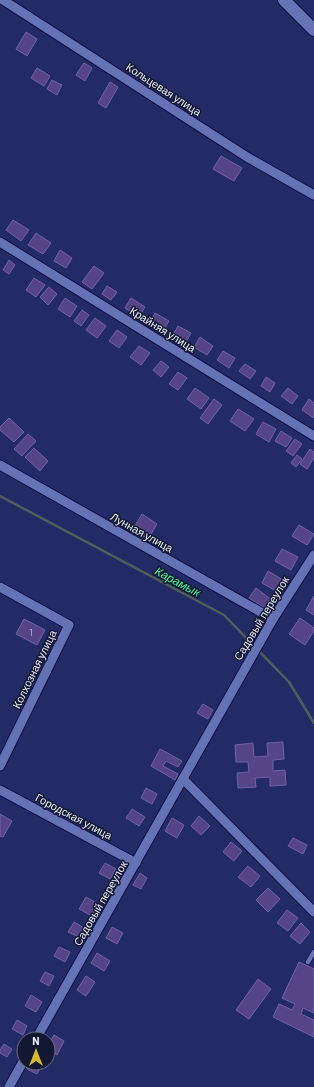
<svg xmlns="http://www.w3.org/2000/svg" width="314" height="1087" viewBox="0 0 314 1087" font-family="Barlow,sans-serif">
<rect width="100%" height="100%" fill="#232b66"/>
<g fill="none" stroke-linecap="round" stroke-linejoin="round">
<path stroke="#515f5b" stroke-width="2.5" d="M0,496l224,119 65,67 25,41"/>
</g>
<g fill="#564586" stroke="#7362a6">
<path d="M26,32l11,7 -10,17 -11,-7z"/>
<path d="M84,63l8,5 -7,13 -9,-6z"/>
<path d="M37,68l13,8 -6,10 -13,-8z"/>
<path d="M52,80l10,5 -5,10 -10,-6z"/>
<path d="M110,82l8,5 -12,21 -8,-5z"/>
<path d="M221,156l21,12 -8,13 -21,-12z"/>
<path d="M13,220l16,10 -8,11 -15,-11z"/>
<path d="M36,233l15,10 -8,11 -15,-9z"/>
<path d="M60,250l12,8 -6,10 -12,-7z"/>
<path d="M9,260l6,5 -6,9 -6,-4z"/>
<path d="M94,266l10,7 -12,16 -10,-7z"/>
<path d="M34,278l11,7 -9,12 -10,-7z"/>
<path d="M107,286l10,6 -6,8 -9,-6z"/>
<path d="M49,287l8,7 -9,11 -8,-8z"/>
<path d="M65,298l12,8 -7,11 -12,-8z"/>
<path d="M131,298l14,9 -6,10 -14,-9z"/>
<path d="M82,310l7,5 -8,11 -7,-5z"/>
<path d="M155,313l14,8 -6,10 -13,-8z"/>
<path d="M95,318l11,8 -9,12 -11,-8z"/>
<path d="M178,326l13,7 -5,9 -13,-7z"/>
<path d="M117,330l10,7 -8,11 -10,-7z"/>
<path d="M200,337l13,9 -6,9 -13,-8z"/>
<path d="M139,346l11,7 -9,12 -11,-8z"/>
<path d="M223,351l12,7 -6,10 -12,-8z"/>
<path d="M161,361l8,6 -8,10 -8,-7z"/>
<path d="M245,364l11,7 -6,8 -11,-8z"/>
<path d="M178,372l9,6 -9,12 -9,-6z"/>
<path d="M266,377l9,6 -5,9 -9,-6z"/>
<path d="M195,388l14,10 -8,11 -14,-10z"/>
<path d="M288,388l10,8 -6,8 -11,-8z"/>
<path d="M214,399l8,6 -14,19 -8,-6z"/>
<path d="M309,399l5,4v15l-12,-8z"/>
<path d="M238,409l16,10 -9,12 -15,-10z"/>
<path d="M9,418l15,14 -10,10 -14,-12v-3z"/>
<path d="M263,422l13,7 -7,13 -13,-8z"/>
<path d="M281,431l11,7 -6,9 -11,-6z"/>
<path d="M28,434l8,7 -14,15 -8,-7z"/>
<path d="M295,439l7,5 -9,12 -7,-5z"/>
<path d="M34,448l14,13 -8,10 -15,-14z"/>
<path d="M310,449l4,3v6l-7,11 -7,-5z"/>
<path d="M297,455l5,4 -6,8 -5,-4z"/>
<path d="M142,514l15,10 -9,15 -15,-10z"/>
<path d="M299,525l15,9 -7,11 -15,-9z"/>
<path d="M282,549l16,8 -7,13 -16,-9z"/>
<path d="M268,571l15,9 -7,11 -14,-8z"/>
<path d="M256,588l16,12 -6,9 -17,-11z"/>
<path d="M314,596v19l-8,-5z"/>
<path d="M300,618l14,10v3l-9,14 -16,-11z"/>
<path d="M24,619l21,11 -8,15 -21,-11z"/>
<path d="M203,704l10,6 -5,9 -11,-6z"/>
<path d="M283,742l1,17 -11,1v11l12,-1 1,15 -16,1v-9l-15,1 1,9 -18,1 -1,-15 12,-1 -1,-10h-12l-1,-17 18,-2 1,14 14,-1 -1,-13z"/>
<path d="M160,749l22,12 -4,6 -12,-6 -3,5 15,8 -3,6 -24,-14z"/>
<path d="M146,788l11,6 -5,10 -11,-6z"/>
<path d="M132,809l13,8 -6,9 -13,-8z"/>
<path d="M0,814l12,7 -9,16 -3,-1z"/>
<path d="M199,816l11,10 -9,9 -10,-9z"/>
<path d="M172,818l12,7 -7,13 -12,-7z"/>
<path d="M293,838l14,7 -4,9 -15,-8z"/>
<path d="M231,842l11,9 -8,10 -11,-9z"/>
<path d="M105,863l11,6 -6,10 -11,-6z"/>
<path d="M248,866l12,10 -9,11 -13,-10z"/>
<path d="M140,873l7,5 -6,11 -8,-4z"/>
<path d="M268,888l12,11 -12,13 -12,-12z"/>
<path d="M86,897l12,7 -6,12 -13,-7z"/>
<path d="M287,910l11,8 -10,13 -11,-8z"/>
<path d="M74,922l10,6 -5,9 -11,-5z"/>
<path d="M301,923l9,9 -10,12 -10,-8z"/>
<path d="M112,927l11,6 -6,11 -11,-6z"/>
<path d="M59,947l11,5 -5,10 -11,-6z"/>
<path d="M97,953l13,8 -6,10 -13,-8z"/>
<path d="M299,962l15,7v44l-11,-5 -2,6 13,6v17l-41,-20 6,-13 13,6 3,-6 -13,-6z"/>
<path d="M45,972l9,4 -5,10 -9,-5z"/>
<path d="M86,976l9,6 -9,14 -9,-6z"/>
<path d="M258,979l13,10 -22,30 -13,-9z"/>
<path d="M31,995l11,7 -6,10 -11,-6z"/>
<path d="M17,1020l10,6 -4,9 -11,-6z"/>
<path d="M54,1035l10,6 -7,14 -9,-5v-4z"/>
<path d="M4,1044l8,5 -5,8 -7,-4v-3z"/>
<path d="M31,1063h12l-6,11 -10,-5z"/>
</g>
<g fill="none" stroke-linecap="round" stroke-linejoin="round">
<g stroke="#0f0f49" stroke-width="6">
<path id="lane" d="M308,962l6,-10"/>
</g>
<g stroke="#0f0f49" stroke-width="11">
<g id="street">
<path d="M3,0l244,157 67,38"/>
<path d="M0,242l314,194"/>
<path d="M0,465l273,154"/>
<path d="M0,587l69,38 -69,141"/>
<path d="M183,779l131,133"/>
<path d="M0,790l136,73"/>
<path d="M36,1039l237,-420 41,-64"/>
<path d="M9,1087l15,-27"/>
</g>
</g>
<g stroke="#0f0f49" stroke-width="14">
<path id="secondary" d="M284,0l30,30"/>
</g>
<use href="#lane" stroke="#6573b6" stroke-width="4.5"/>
<use href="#street" stroke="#6573b6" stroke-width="9"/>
<use href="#secondary" stroke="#6573b6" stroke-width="12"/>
</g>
<g text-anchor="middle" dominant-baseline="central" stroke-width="3" stroke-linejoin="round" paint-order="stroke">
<g font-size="9" fill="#c6c4e0">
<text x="31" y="632">1</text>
</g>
<g font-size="11" fill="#ebeffe" stroke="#131832">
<text transform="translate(164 89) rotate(33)">Кольцевая улица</text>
<text transform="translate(163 329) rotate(32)">Крайняя улица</text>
<text transform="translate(142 532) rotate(29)">Лунная улица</text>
<text transform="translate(261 618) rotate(-59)">Садовый переулок</text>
<text transform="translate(34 669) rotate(-64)">Колхозная улица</text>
<text transform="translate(74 816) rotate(28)">Городская улица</text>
<text transform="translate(100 903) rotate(-60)">Садовый переулок</text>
</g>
<g font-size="12" font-style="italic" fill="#43f492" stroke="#131832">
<text transform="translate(178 581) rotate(28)">Карамык</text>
</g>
</g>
<g transform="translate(36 1051)"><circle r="19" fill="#131832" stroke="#696e84"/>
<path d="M0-3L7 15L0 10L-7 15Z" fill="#d6b534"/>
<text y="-6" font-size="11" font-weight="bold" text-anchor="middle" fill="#ebeffe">N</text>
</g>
</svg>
